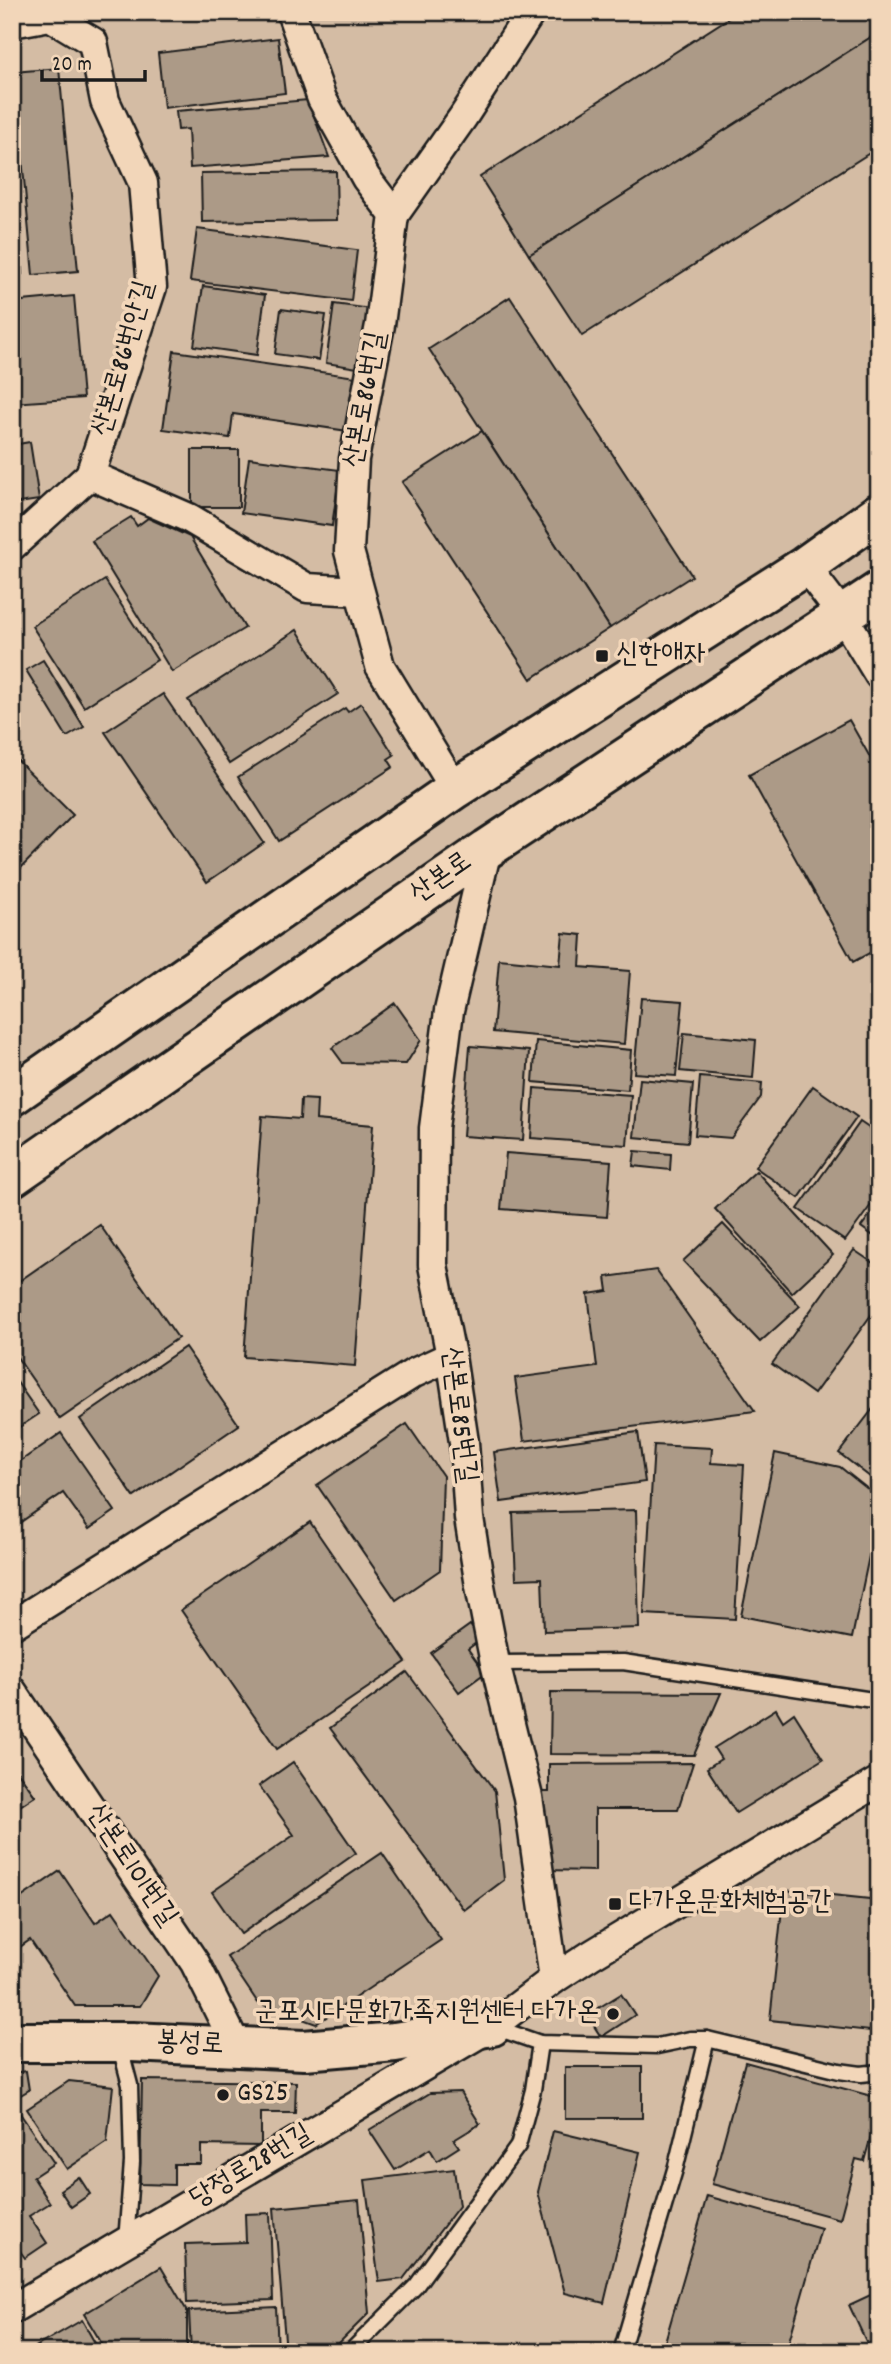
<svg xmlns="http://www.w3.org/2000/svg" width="891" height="2364" viewBox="0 0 891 2364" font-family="Dekko,'Poor Story',sans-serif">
<rect width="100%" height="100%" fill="#e5cbb0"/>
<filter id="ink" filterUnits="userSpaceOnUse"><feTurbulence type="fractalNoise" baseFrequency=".0143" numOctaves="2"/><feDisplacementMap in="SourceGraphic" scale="14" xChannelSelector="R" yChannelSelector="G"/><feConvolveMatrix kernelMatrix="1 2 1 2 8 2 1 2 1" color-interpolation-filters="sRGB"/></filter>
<g filter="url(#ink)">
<rect fill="#d4bca4" x="12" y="12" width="867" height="2340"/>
<g fill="#ac9a87" stroke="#1c1c1c" stroke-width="2">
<path d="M738,12h141v20l-350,223 -49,-78z"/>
<path d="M879,32v115l-297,189 -53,-81z"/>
<path d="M278,38l7,55 -121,15 -6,-55z"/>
<path d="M59,68l19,203 -45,4 -19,-203z"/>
<path d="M308,100l21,57 -139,11 -2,-39 -10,1 -2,-19z"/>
<path d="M12,158h2l8,116h-10z"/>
<path d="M336,171l1,49 -135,2 -1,-49z"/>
<path d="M197,229l160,21 -6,51 -161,-20z"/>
<path d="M203,286l62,9 -8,60 -63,-9z"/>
<path d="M74,296l9,102 -71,5v-101z"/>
<path d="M510,297l182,279 -82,52 -181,-279z"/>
<path d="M334,304l38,5 -8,60 -38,-6z"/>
<path d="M281,309l45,6 -7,45 -44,-6z"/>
<path d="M174,351l182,26 -8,54 -115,-17 -3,24 -67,-9z"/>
<path d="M482,431l128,197 -79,51 -129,-197z"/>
<path d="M30,442l9,58 -27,4v-59z"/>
<rect x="192" y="450" width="47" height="57"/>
<path d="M249,458l91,12 -8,56 -91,-13z"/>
<path d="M131,517l6,9 11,-8 42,19 55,91 -73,44 -80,-131z"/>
<path d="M105,580l52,80 -73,47 -52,-81z"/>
<path d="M297,630l41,64 -109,70 -41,-64z"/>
<path d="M43,660l41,67 -17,10 -41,-67z"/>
<path d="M163,694l101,149 -57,39 -102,-150z"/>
<path d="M361,703l33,52 -6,4 5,8 -114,74 -41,-64 107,-69 3,4z"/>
<path d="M849,720l30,53v175l-26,14 -104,-187z"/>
<path d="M12,755l61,60 -61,62z"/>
<path d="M563,933l19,2 -2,32 50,4 -6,73 -131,-12 6,-73 61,6z"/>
<path d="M641,998l42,3 -7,75 -42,-3z"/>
<path d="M395,1003l26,37 -15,24 -63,-1 -11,-15z"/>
<path d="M684,1033l72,7 -3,38 -73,-7z"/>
<path d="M536,1041l95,9 -3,40 -95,-8z"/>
<path d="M470,1046l59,5 -6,89 -60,-4z"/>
<path d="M700,1077l62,6 -1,14 -30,41 -36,-3z"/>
<path d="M640,1079l53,5 -5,58 -54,-5z"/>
<path d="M813,1086l44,31 -58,81 -44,-31z"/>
<path d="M534,1088l97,7 -4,50 -96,-7z"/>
<path d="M301,1099l16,1 -1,20 57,5 -18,241 -111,-9 18,-241 38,3z"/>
<path d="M860,1122l19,13v59l-34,47 -47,-32z"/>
<path d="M635,1151l36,3 -1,16 -37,-4z"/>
<path d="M506,1153l105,8 -4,56 -106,-8z"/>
<path d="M756,1171l77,84 -41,38 -77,-84z"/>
<path d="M879,1203v37l-18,-13z"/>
<path d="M723,1224l77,82 -40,36 -77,-81z"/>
<path d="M100,1225l78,113 -118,81 -48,-69v-64z"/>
<path d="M854,1250l25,17v37l-65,90 -42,-30z"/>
<path d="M656,1270l99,141 -231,30 -9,-63 82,-11 -9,-73 20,-3 -2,-14z"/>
<path d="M185,1347l54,78 -105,72 -54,-78z"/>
<path d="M12,1375l27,39 -27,18z"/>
<path d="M879,1401v83l-40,-31z"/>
<path d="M407,1424l36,52 -3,94 -44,30 -79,-115z"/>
<path d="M638,1432l7,50 -144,20 -7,-50z"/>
<path d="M61,1433l54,78 -26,18 -26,-36 -51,35v-61z"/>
<path d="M654,1445l58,3 -1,15 33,2 -9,154 -91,-5z"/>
<path d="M775,1453l65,14 39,31v10l-27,130 -111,-22z"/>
<path d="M636,1510l3,118 -95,3 -2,-53 -26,1 -3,-66z"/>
<path d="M310,1522l96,140 -129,87 -96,-139z"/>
<path d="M879,1601v35l-7,-1z"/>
<path d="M470,1625l10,15 -12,9 17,24 -26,19 -28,-39z"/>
<path d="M407,1672l88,119 9,89 -40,30 -134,-182z"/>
<path d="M551,1692l170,1 -27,62 -144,-1z"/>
<path d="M776,1709l7,12 11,-8 29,46 -87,54 -29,-45 14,-9 -7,-11z"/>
<path d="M293,1762l63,91 -115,81 -29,-42 82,-57 -35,-49z"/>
<path d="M693,1763l-15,46h-83v62l-51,-1 -6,-78h11v-28z"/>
<path d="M12,1764l23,32 -23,15z"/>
<path d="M12,1764l23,32 -23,15z"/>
<path d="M382,1853l59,87 -125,84 -58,-21 -31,-46z"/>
<path d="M60,1871l35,52 18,-12 45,65 -18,30h-65l-45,-66 -13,9 -5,-7v-38z"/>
<path d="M784,1890l95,10v132l-109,-12z"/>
<path d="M621,1994l14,21 -34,22 -14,-22z"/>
<path d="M745,2062l134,36v30l-5,-2 -10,35 -8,-2 -16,60 -128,-35z"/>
<rect x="565" y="2067" width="77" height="51"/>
<path d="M26,2071l3,19 -17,10v-27z"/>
<path d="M142,2080l154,2 -1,31h-34v33l-60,-1v19h-27v21l-34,-1z"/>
<path d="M69,2081l44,5 -6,56 -40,27 -40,-60z"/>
<path d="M460,2092l20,32 -26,16 5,7 -22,14 -7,-12 -35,21 -26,-40 61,-37z"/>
<path d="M17,2109l37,54 -21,14 17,26 -21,13 18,27 -22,15 -13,-18v-128z"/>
<path d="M553,2131l87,21 -36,151 -39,-10 -27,-101z"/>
<path d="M454,2169l5,37 -56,73 -24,3 -14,-102z"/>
<path d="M79,2177l11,17 -19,13 -11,-17z"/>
<path d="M707,2196l114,32 -35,124h-98l-24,-7z"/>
<path d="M359,2200l10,113 -38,38 -45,1 -12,-144z"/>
<path d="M270,2213l3,87 -86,3 -2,-59 61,-2 -1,-28z"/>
<path d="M12,2249l8,11 -8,5z"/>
<path d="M161,2267l26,44v41h-80l-23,-38z"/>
<path d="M879,2291v61h-8l-22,-47z"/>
<path d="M276,2307l2,45h-87l-2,-41z"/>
<path d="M82,2320l18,32h-73z"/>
</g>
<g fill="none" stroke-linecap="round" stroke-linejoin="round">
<g stroke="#1c1c1c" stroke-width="19">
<g id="lane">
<path d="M495,1663l128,-1 256,39"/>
<path d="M494,2027l46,16 117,3 33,-7h17l-31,127 -55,186"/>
<path d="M707,2039l132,32 22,3 18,-2"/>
<path d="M119,2043l11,42 2,77 -6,80"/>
<path d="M350,2352l66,-66 102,-140 15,-56 7,-47"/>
</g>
</g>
<g stroke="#1c1c1c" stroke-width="33">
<g id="street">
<path d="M291,12l31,87 44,79 28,37 -14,110 -26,134 -5,92 31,115 75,123"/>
<path d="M12,23l38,-7 43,26 12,59 38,82 9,104 -62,188 99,43 118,70 52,3"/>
<path d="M394,215l69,-98 68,-105"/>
<path d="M12,546l78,-71"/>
<path d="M805,566l38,50 36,59"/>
<path d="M487,849l-38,162 -15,117 -1,137 18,91 13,86 5,76 11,68 15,77 33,134 26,182"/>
<path d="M12,1625l402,-252 37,-17"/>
<path d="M12,1691l183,272 42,84"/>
<path d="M12,2309l480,-283 62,-47 37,-24 288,-174"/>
</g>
</g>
<g stroke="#1c1c1c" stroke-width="44">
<g id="secondary">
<path d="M12,1096l443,-307 350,-223 74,-53"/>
<path d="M12,1177l475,-328 392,-258"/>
<path d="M12,2042h120l172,8 91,-8 97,-16"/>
</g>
</g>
<use href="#lane" stroke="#f2d6b9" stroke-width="14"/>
<use href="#street" stroke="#f2d6b9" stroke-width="28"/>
<use href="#secondary" stroke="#f2d6b9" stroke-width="38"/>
</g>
</g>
<g fill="#1c1c1c" stroke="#f2d6b9" stroke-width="2.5">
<rect x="595" y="649" width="14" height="14" rx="3.5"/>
<rect x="608" y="1897" width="14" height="14" rx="3.5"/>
<circle cx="613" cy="2014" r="7"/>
<circle cx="223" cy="2095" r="7"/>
</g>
<g text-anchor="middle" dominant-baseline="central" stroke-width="7" stroke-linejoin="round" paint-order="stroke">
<g font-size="28" fill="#1c1c1c" stroke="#f2d6b9">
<text transform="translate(125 359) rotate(-74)">산본로86번안길</text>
<text transform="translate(367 400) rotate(-80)">산본로86번길</text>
<text transform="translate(442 879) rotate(-35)">산본로</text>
<text transform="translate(457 1415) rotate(83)">산본로85번길</text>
<text transform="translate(130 1866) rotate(56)">산본로101번길</text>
<text transform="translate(190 2045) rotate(3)">봉성로</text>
<text transform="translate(252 2168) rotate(-31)">당정로28번길</text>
</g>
<g font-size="28" fill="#1c1c1c" stroke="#f2d6b9" text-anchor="start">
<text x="616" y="656">신한애자</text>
<text x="629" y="1904">다가온문화체험공간</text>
<text x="599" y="2014" text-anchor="end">군포시다문화가족지원센터 다가온</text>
<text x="237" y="2095">GS25</text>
</g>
</g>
<rect width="891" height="2364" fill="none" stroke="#f2d6b9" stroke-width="42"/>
<rect x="21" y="21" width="849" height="2322" fill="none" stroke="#1c1c1c" stroke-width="2.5" filter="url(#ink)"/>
<path d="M42 70v10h103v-10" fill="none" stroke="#1c1c1c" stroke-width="3.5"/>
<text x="52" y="70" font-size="21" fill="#1c1c1c" stroke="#f2d6b9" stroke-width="5" paint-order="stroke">20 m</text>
</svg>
